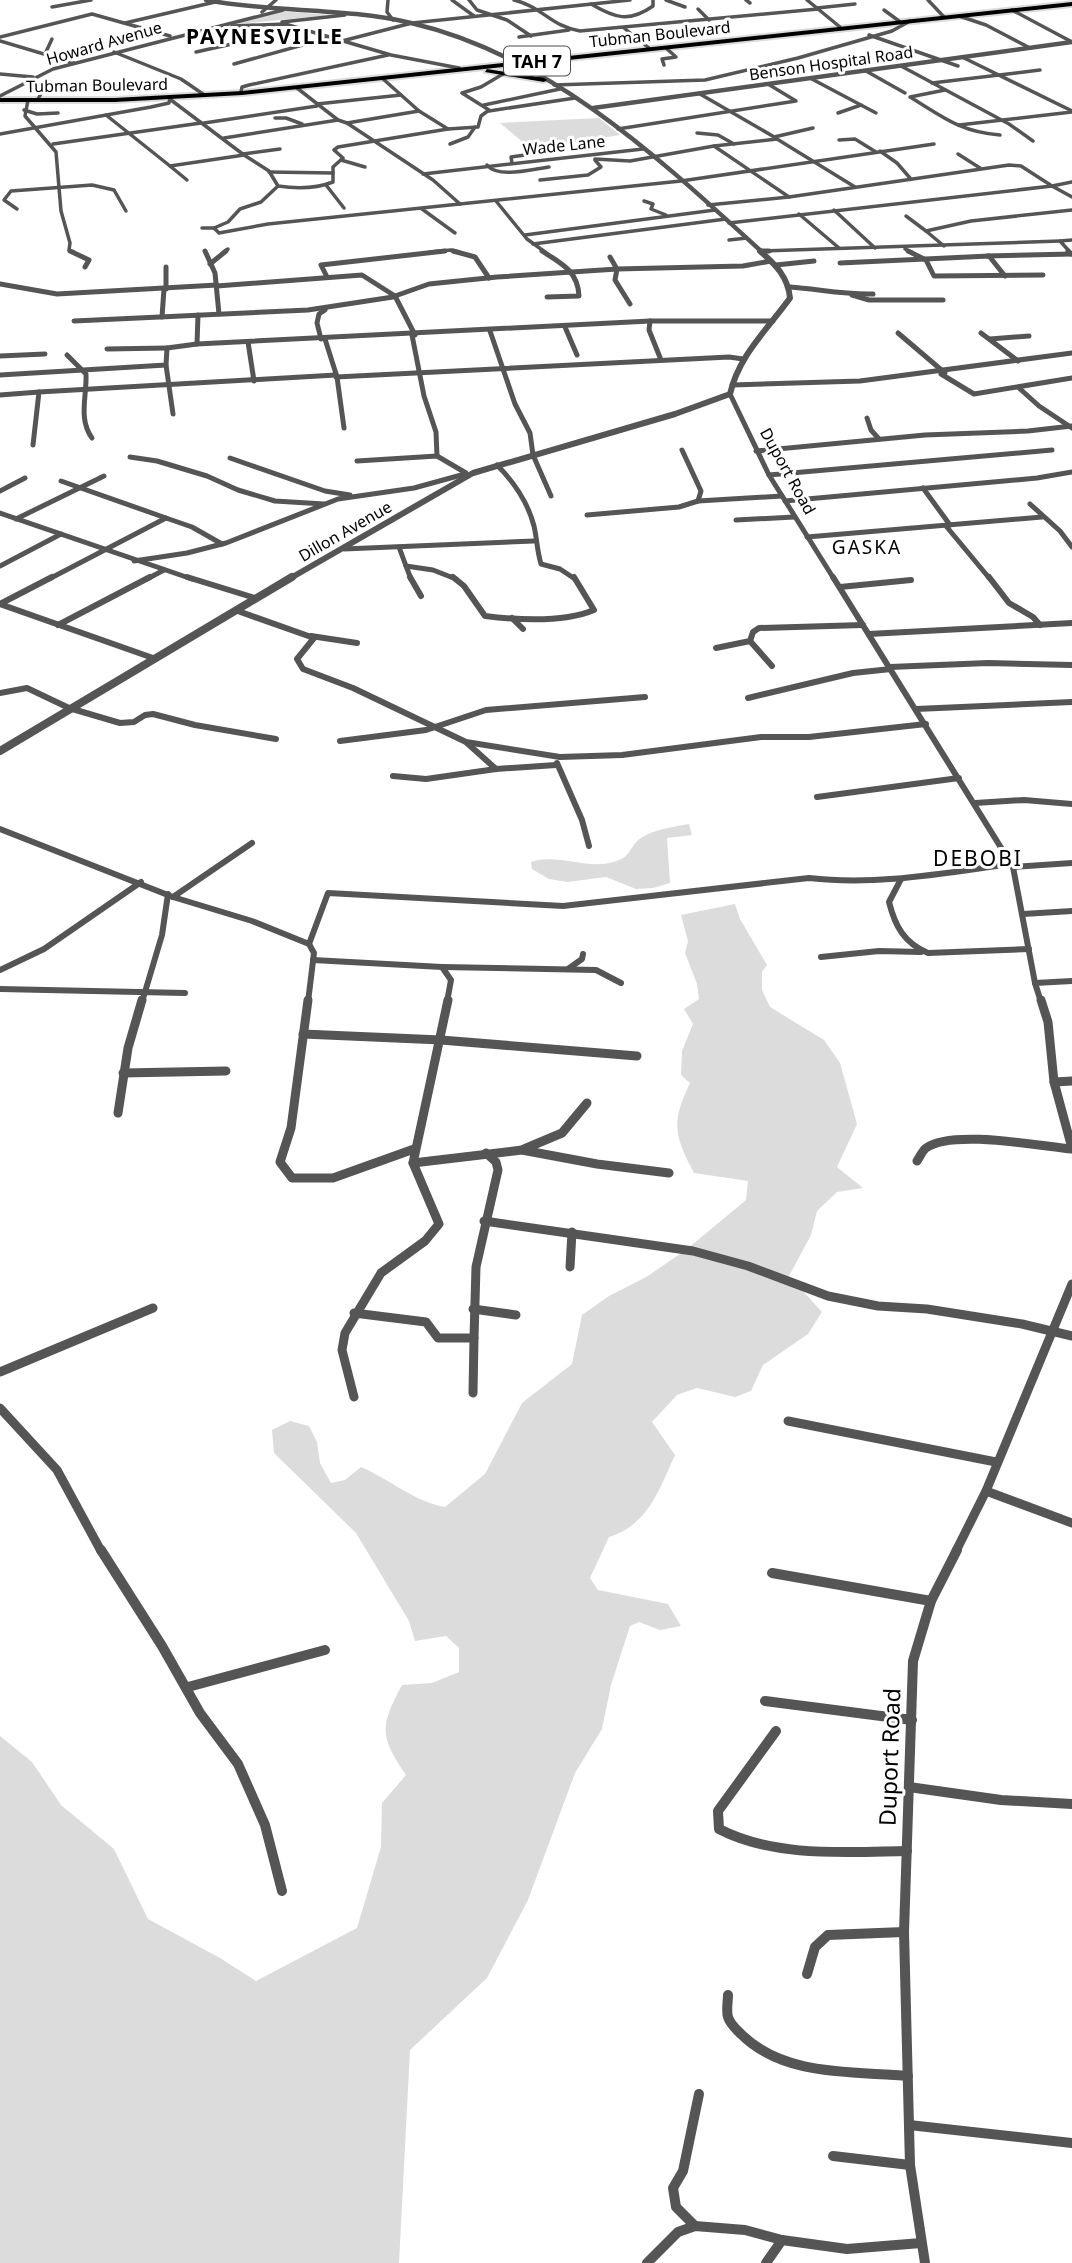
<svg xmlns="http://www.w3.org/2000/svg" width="1072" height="2263" viewBox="0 0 1072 2263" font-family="'Noto Sans',sans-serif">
<rect width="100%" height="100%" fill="#fff"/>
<g fill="#dcdcdc">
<path d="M279,11l53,4 -116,11z"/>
<path d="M599,118l21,17 -89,14 -31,-26z"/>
<path d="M689,824l3,11 -25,3 3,45 -17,5 -17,1 -30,-12 -39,5 -18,-3 -17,-10 -1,-7c26,-9 56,8 82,0 20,-5 15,-15 28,-24 13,-9 33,-11 48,-14z"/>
<path d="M735,904l5,15 27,46 -5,7v18l8,17 54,33 16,23 17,61 -20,43 26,21 -26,4 -20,19 -6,24 -22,41 33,36 -14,22 -45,31 -12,26 -16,6 -38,-9 -20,7 -25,27 23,33c-16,35 -27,70 -66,82l-19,41 8,12 70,14 13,22 -21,4 -21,-8 -9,4 -19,59 -9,44 -27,44 -47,127 -41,78 -77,72 -11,213h-399v-527l32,26 29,43 53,44 34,70 72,39 36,23 101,-53 24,-81 1,-44 24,-28c-27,-39 -26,-49 -4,-90l30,-2 27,-11v-24l-13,-12 -31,5 -6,-20 -53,-88 -82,-80 -2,-23 18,-9 19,5 8,16 3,21 11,20 14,-3 16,-13c28,12 54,35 84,40l40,-33 37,-71 50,-39 10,-49 27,-19 39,-20 39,-27 59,-49 2,-19 -54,-8c-20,-38 -23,-50 -4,-90l-9,-8 1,-24 11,-27 -9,-15 15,-10 -2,-15 -12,-31 3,-12 -7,-26z"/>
</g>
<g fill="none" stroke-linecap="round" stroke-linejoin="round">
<g stroke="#dbdbdb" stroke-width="4">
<g id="trunk">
<path d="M1072,2v4l-830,89 -127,7h-115v-4h115l127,-7z"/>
<path d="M487,69l57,9 3,2 -3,2 -59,-10z"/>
</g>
</g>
<g stroke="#555" stroke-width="3.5">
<path d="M388,0l-1,12 6,8"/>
<path d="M452,0l22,16"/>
<path d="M469,0l8,10 30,10 24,16"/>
<path d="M514,0c29,7 36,26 66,31l238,-22"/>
<path d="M666,0l19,7"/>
<path d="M746,0l4,3"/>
<path d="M807,0l33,27"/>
<path d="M928,0l16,17"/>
<path d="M591,4c24,14 38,19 62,2v-6"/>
<path d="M52,7l39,-7"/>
<path d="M817,8l38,-4"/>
<path d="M698,9l11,11"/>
<path d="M884,10l15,11"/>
<path d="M1012,10l60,32"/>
<path d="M262,12l14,-12"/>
<path d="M959,16l27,9 44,23"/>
<path d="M282,22l63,-7"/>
<path d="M125,23l90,-21"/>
<path d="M232,26l53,-2 106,31 68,13"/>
<path d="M624,28l25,20"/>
<path d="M869,35l89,31"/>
<path d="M0,37l92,-23 78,22"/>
<path d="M519,37l50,-7"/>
<path d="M0,41l74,22"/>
<path d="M342,41l70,-18 218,-23"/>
<path d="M114,52l67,27 22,15"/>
<path d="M196,52l45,-10"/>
<path d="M45,54l7,-15"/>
<path d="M962,57l110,54"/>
<path d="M234,64l94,-26"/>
<path d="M664,65l-2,-6 14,-2 -10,-9"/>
<path d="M901,66l108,58 24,17"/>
<path d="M866,71l39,22"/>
<path d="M0,74l33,3"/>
<path d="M382,78l37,33"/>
<path d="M810,78l66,35"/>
<path d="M932,83l108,-13"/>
<path d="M554,85l151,-5 93,-22 94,-27 18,-10"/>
<path d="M297,88l41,32 9,3 86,57 27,24"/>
<path d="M945,90l-35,7c33,20 50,35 90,38"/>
<path d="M241,92l1,-5 7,-2 139,-30"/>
<path d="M700,94l76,44"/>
<path d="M0,96l53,-27 230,-59"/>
<path d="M38,99l9,-16"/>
<path d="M28,100l-3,16 31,36 5,59 9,32 -1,7 5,2"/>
<path d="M317,104l84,-9"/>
<path d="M484,105l76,-16"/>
<path d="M24,110l13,4 21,-1"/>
<path d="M489,111l86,-13"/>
<path d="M838,113l23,-8"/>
<path d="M106,115l64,51 74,-11 -73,-55"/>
<path d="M275,118h11l16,6"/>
<path d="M204,123l113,-17"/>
<path d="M347,123l72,-12 29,18"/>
<path d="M959,125l113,-13"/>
<path d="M618,129l178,-28 -28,-17"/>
<path d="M697,133l21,2 16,9"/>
<path d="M0,134l151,-27 18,-4 1,-5"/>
<path d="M774,137l39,-9"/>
<path d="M224,138l114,-18"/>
<path d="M839,140l16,-1 21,13"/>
<path d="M53,144l148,-21"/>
<path d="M450,144l18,-7 7,-10"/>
<path d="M714,146l75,51"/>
<path d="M880,151l17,12 13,15"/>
<path d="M243,154l37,-5"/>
<path d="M958,154l22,14"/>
<path d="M244,155l25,16 9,15c19,3 37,3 55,-4v-15l10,-9 -9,-8 4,-3 110,-18 30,-2 3,-11 8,-6 -27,-17 19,-6 22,-13"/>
<path d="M595,159l35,2 84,-15 63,-7 78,48"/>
<path d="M341,160l24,7"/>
<path d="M512,163l-1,-6 28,-4"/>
<path d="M487,165c11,14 46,4 62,2"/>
<path d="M170,166l17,14"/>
<path d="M269,172l64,1"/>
<path d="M423,174l220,-25"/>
<path d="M540,180l48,-5 13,-8 -6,-7"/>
<path d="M326,185l18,23"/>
<path d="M496,201l31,38 18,13"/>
<path d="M644,201l9,3 -2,5 15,6"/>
<path d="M708,205l81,-8 220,-32 12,1 31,20 20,-4"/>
<path d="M17,209l-13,-9 7,-9 81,-6 22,5 12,21"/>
<path d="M422,209l33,24"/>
<path d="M834,210l41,38"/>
<path d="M799,214l40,34"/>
<path d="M906,216l20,15"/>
<path d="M729,223l323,-37 20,11"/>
<path d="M202,228h12l14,-6 12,-13 21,-7 17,-16"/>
<path d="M214,228l5,5 49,-9 413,-43 253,-37"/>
<path d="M525,235l190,-25"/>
<path d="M729,240l18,-2"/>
<path d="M533,244l193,-25"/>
<path d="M944,246l-18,-15 45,-10 101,-11"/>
<path d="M905,249l7,3"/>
<path d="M760,251l300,-10"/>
<path d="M224,252l4,-3"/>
<path d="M430,252l21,-2 8,2"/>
<path d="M1070,252l-10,-11 12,-1"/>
</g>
<g stroke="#555" stroke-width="5">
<path d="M70,251l19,9 -4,7"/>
<path d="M205,251l10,22 4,41"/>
<path d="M453,251l22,6 14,21"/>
<path d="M542,251c19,12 36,20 37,45l-32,1"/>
<path d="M760,251h9"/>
<path d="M908,251l18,9 8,16 109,-1"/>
<path d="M1068,251l3,3"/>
<path d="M987,256l85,-2"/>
<path d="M610,257l7,12 -2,11 15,24"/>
<path d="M840,263l149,-7 16,20"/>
<path d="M210,264l16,-13"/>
<path d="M776,265l38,-4"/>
<path d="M166,267v22"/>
<path d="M327,277l-6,-12 124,-14"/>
<path d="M0,284l57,10 160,-9"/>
<path d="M217,286l145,-11 33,21 20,39"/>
<path d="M790,287c28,2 55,8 83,7"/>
<path d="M852,295l17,5h74"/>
<path d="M395,296l34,-12 68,-7 120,-8 126,-3 28,-5"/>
<path d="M162,317l2,-28"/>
<path d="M74,321l234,-11 85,-13"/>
<path d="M650,321l-1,9 12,30"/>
<path d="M565,327l12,28"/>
<path d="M490,331l25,73 15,29 3,22 18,41"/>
<path d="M898,333l47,40"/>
<path d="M981,333l37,28"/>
<path d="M412,335l12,61 12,36 1,24"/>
<path d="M321,339l-4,-16 2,-9 6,-4"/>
<path d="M325,339l12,38 7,51"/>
<path d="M990,339l39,-3"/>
<path d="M248,342l6,39"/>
<path d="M197,344l1,-29"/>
<path d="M107,349l60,-1"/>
<path d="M67,355l19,19c1,22 -8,45 6,64"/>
<path d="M0,356l45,-2"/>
<path d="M166,365l7,49"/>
<path d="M941,374l33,20 98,-16"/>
<path d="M0,375l166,-10 1,-17 30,-4 453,-23h123"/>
<path d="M336,377l393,-20 14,2"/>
<path d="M732,385l128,-4 212,-28"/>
<path d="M1019,388l20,18 33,22"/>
<path d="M730,394l39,81 65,104"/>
<path d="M0,395l39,-3"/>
<path d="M867,418l4,12 8,9"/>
<path d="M33,445l6,-53 297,-17"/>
<path d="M682,450l19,41 -3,10"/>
<path d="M756,451l169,-16 103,-4 44,-5"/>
<path d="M130,457l27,4 50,15 31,14 37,11 49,3"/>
<path d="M230,458l95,33 25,4"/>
<path d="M357,461l80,-5 29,17"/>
<path d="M497,465c17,17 31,38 37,61 3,13 3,25 7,38l19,5 15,10"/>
<path d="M769,475l283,-25"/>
<path d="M61,481l105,37"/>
<path d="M923,488l27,37"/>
<path d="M0,491l25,-13"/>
<path d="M785,501l252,-23 35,-6"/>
<path d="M1030,504l30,27 12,16"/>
<path d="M0,513l192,66"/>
<path d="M587,515l92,-8 19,-6 84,-5"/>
<path d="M16,519l88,-43"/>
<path d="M736,520l58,-3"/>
<path d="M946,526l44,53"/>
<path d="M807,537l235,-20"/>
<path d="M399,547l7,19 27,4 23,9"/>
<path d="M344,549l190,-8"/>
<path d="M134,561l53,-8 39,-10 112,-44 76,-11 51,-14"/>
<path d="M0,566l61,-32"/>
<path d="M406,566l5,13"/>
<path d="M49,579l117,-61 26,9 30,17"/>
<path d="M147,579l17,-9"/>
</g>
<g stroke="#555" stroke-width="6">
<path d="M187,577l68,21"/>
<path d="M410,577l11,19"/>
<path d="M453,577l11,9 21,30c33,4 78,7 109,-6l-20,-33"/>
<path d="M833,577l180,290 22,116 6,19"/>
<path d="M989,577l20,26 24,14 7,8"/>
<path d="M840,587l71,-7"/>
<path d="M0,604l52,-27"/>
<path d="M0,604l153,54"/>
<path d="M235,610l79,28 -17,21 6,10 50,19 113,54 94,15 62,-2 139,-18h48l117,-13"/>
<path d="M512,618l11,11"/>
<path d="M58,625l92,-48"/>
<path d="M869,634l203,-11"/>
<path d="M311,636l46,7"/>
<path d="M750,641l22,25"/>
<path d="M716,648l34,-7 3,-9 6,-4 104,-3"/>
<path d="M890,667l98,-4 84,2"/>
<path d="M0,693l27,-5 42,20 51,15 14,-1 11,-7 8,-1 42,11 81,14"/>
<path d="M748,698l105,-25 38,-4"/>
<path d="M916,709l156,-7"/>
<path d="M340,741l86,-11 60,-20 159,-13"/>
<path d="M467,743l29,26"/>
<path d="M557,763l25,57 7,26"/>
<path d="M393,776l33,3 70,-10 60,-4"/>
<path d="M817,797l142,-19"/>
<path d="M975,803l49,-3 48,4"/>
<path d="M0,829l173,68 79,24 57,23 5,9 -6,49"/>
<path d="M1013,867l59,-4"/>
<path d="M901,879l-12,23c6,24 15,41 39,51l101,-4"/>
<path d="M173,897l79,-54"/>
<path d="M1023,914l49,-3"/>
<path d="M309,944l19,-51 235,13 246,-28c68,8 135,-5 202,-14"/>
<path d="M821,957l58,-6 42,1"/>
<path d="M313,960l129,7 9,13 -4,22"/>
<path d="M442,967l154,3 25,13"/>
<path d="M568,969l14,-10 1,-5"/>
<path d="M0,970l44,-21 97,-67"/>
<path d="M1035,983l37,-2"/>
<path d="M0,989l185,4"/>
<path d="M142,1002l20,-67 6,-41"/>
</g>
<g stroke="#555" stroke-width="9">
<path d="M308,1000l-17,128 -11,34 12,16h41l81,-29"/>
<path d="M1041,1000l7,22 6,60 18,66"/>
<path d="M303,1034l138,6 196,16"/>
<path d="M123,1073l103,-2"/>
<path d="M1054,1082l18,-1"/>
<path d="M118,1113l10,-65 14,-48"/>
<path d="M524,1149l38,-16 25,-30"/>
<path d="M917,1161c3,-4 5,-10 9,-13 26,-19 113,-2 146,1"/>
<path d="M413,1163l109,-13 75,14 72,9"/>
<path d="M484,1221l209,30 55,15 80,30 50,10 49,3 95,15 50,12"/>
<path d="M570,1267l2,-35"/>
<path d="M473,1309l43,6"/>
<path d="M354,1313l72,9 12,16h36l2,-71 22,-97 -2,-8 -10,-9"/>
<path d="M0,1372l153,-64"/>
<path d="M473,1393l1,-55"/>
<path d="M354,1397l-12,-47 3,-17 36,-60 44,-32 14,-17 -26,-61 35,-163"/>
<path d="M0,1408l57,62 44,81"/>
<path d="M788,1421l208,41"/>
<path d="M986,1491l86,32"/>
<path d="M956,1551l30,-60 86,-207"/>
</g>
<g stroke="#555" stroke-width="10">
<path d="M101,1550l61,96 38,67 38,51 27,61 17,66"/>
<path d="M772,1573l159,28"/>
<path d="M188,1687l137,-37"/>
<path d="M765,1701l147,19"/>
<path d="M776,1731l-58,80 1,18c56,29 127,23 188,22"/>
<path d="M909,1787l92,13 71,4"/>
<path d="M807,1974l8,-27 13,-12 76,-3"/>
<path d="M728,1995c0,7 -2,15 0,22 2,7 8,12 13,17 43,43 111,37 167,42"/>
<path d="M909,2125l163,18"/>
<path d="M833,2156l77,9"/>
<path d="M695,2226l-19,-19 -3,-19 10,-17 16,-77"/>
<path d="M647,2263l31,-31 17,-6 50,4 37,10 65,9 74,-6"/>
<path d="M766,2263l16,-23"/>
<path d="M925,2263l-15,-98 -6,-233 9,-271 18,-60 26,-51"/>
</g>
<g stroke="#555" stroke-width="4.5">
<path d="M206,0c68,13 138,7 205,23 139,32 249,136 351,229"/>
<path d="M593,108l479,-66"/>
</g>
<path stroke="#555" stroke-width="6" d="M289,579l184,-106 202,-59 55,-20c9,-39 37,-64 60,-96 -2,-21 -14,-33 -30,-47"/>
<path stroke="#555" stroke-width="8" d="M0,751l292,-174"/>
<use href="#trunk" fill="#000" fill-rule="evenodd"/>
</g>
<g text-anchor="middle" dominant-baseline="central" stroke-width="6" stroke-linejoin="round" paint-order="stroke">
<g font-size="16" fill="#000" stroke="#fff">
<text transform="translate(660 34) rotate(-6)">Tubman Boulevard</text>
<text transform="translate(104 43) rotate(-16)">Howard Avenue</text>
<text transform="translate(831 63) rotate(-8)">Benson Hospital Road</text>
<text transform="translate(97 85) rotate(-1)">Tubman Boulevard</text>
<text transform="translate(564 145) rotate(-6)">Wade Lane</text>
<text transform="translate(788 471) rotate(61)">Duport Road</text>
<text transform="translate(345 531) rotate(-30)">Dillon Avenue</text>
</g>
<rect fill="#fff" stroke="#4c4c4c" stroke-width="2" x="504" y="46.5" width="66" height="29" rx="5"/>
<g font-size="18" font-weight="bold" fill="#000">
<text x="537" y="61">TAH 7</text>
</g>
<g font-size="19" letter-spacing="2" fill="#000" stroke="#fff">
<text x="867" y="547">GASKA</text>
</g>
<g font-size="21" font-weight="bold" letter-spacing="2" fill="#000" stroke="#fff">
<text x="265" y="36">PAYNESVILLE</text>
</g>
<g font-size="21" letter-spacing="2" fill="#000" stroke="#fff">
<text x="978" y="858">DEBOBI</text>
</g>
<g font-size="23" fill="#000" stroke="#fff">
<text transform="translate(889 1757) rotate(-88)">Duport Road</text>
</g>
</g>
</svg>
